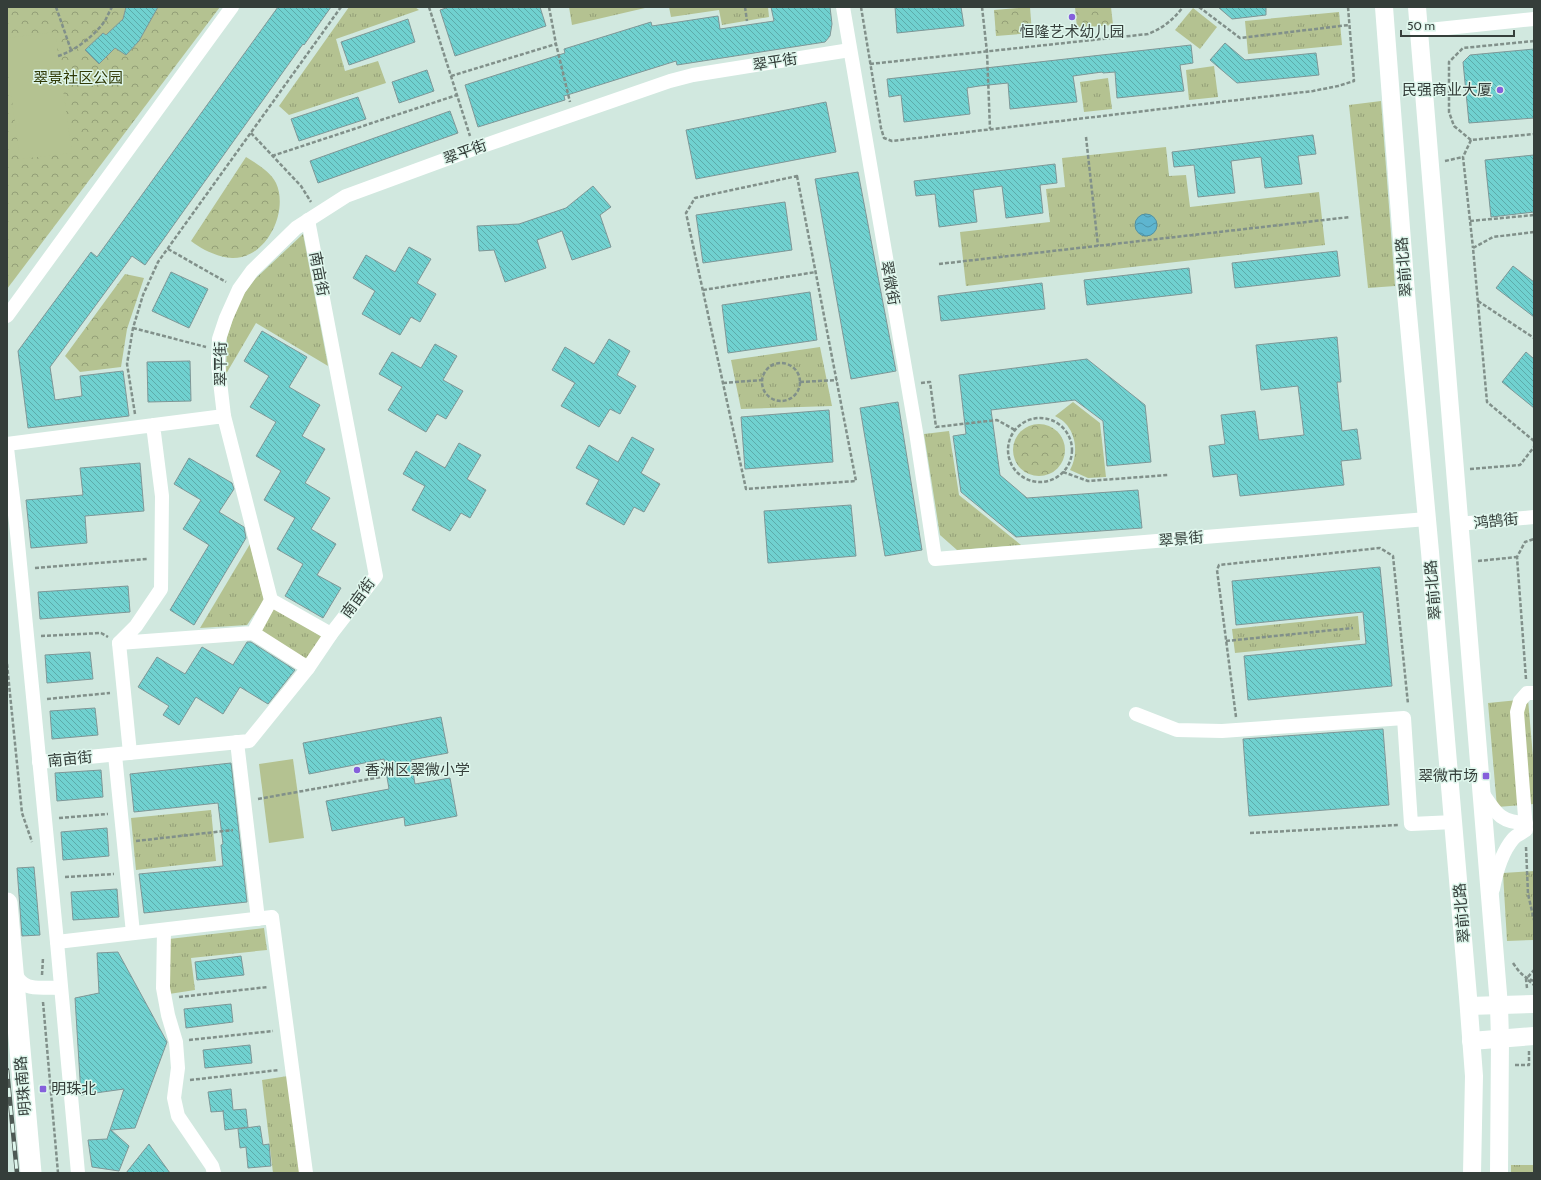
<svg xmlns="http://www.w3.org/2000/svg" width="1541" height="1180" viewBox="0 0 1541 1180" font-family="Cabin,'Noto Sans SC',sans-serif">
<defs>
<pattern id="grass-tufts" width="24" height="20" patternUnits="userSpaceOnUse"><rect width="24" height="20" fill="#b4c291"/><path d="M3 7l-1-3M5 7V3M7 7l1-3M15 17l-1-3M17 17v-4M19 17l1-3" fill="none" stroke="#939f77"/></pattern>
<pattern id="forest-crowns" width="20" height="18" patternUnits="userSpaceOnUse"><rect width="20" height="18" fill="#b4c291"/><path d="M2 6a3 3 0 1 1 6 0M12 15a3 3 0 1 1 6 0" fill="none" stroke="#939f77"/></pattern>
<pattern id="water-waves" width="16" height="10" patternUnits="userSpaceOnUse"><rect width="16" height="10" fill="#5eb5cf"/><path d="M0 5q4-4 8 0t8 0" fill="none" stroke="#4e95a9"/></pattern>
<pattern id="building-back-hatch" width="6" height="6" patternUnits="userSpaceOnUse"><rect width="6" height="6" fill="#70d1d0"/><path d="M-1 5l2 2M0 0l6 6M5-1l2 2" fill="none" stroke="#5dabaa"/></pattern>
</defs>
<rect width="100%" height="100%" fill="#d1e8df"/>
<g fill="url(#grass-tufts)">
<path d="M349,7h66l4,3 -83,29 9,32 33,-10 8,22 -97,32 -10,-9z"/>
<path d="M569,7h76v1l-73,17z"/>
<path d="M669,7h99l1,10 -47,8 -3,-15 -48,7z"/>
<path d="M1193,8l24,19 -17,22 -25,-19z"/>
<path d="M1339,12l3,33 -94,9 -3,-33z"/>
<path d="M1214,66l4,31 -29,3 -3,-30z"/>
<path d="M1108,78l4,31 -28,3 -4,-30z"/>
<path d="M1381,101l14,185 -27,2 -19,-183z"/>
<path d="M1166,147l3,29 17,-1 4,32 129,-15 6,53 -359,41 -6,-54 90,-10 -4,-33 19,-2 -3,-29z"/>
<path d="M303,234l25,132 -72,-43 -30,51 1,-37 10,-30 7,-13 11,-15z"/>
<path d="M820,347l12,59 -91,3 -10,-49z"/>
<path d="M1073,402l27,21 6,54 -18,1 -18,-8c8,-14 7,-35 -5,-47 -2,-3 -7,-5 -10,-7z"/>
<path d="M949,431l10,64 62,50 -64,5 -17,-15 -16,-101z"/>
<path d="M250,544l14,56 -17,25 -47,3z"/>
<path d="M274,608l50,30 -17,22 -46,-28z"/>
<path d="M1358,616l2,24 -125,13 -3,-24z"/>
<path d="M1528,699l6,70v35l-37,3 -9,-104z"/>
<path d="M211,810l5,51 -80,9 -5,-52z"/>
<path d="M1534,871v69l-27,1 -4,-68z"/>
<path d="M264,928l3,22 -76,8 4,32 -26,4v-55z"/>
<path d="M288,1076l12,97h-27l-11,-93z"/>
<rect x="1511" y="1165" width="23" height="8"/>
</g>
<g fill="url(#forest-crowns)">
<path d="M7,7h213l-213,282z"/>
<path d="M1030,7l2,26 -36,3 -2,-26z"/>
<path d="M1075,7h36l2,18 -36,3z"/>
<path d="M246,157c10,6 25,15 30,26 13,28 -9,76 -44,75 -15,-1 -29,-8 -41,-17z"/>
<path d="M125,274l19,4 -17,51 -6,38 -41,5 -15,-16z"/>
<circle cx="1039" cy="450" r="26"/>
</g>
<g fill="#b4c291">
<path d="M55,32l17,121 -52,6 -13,-95v-26z"/>
<path d="M293,759l11,79 -35,5 -10,-79z"/>
</g>
<circle fill="url(#water-waves)" stroke="#5291a2" cx="1146" cy="225" r="11"/>
<g fill="url(#building-back-hatch)" stroke="#7f9797">
<path d="M126,7h32l-19,34 -13,14 -11,-7 -16,16 -14,-14 18,-17 3,2 17,-16z"/>
<path d="M278,7h53l-27,38 -1,-1 -158,221 -13,-9 -82,111 5,33 27,-4 -2,-20 43,-5 6,45 -101,12 -10,-77 73,-99 6,5z"/>
<path d="M449,7h91l6,19 -91,30 -15,-46z"/>
<path d="M771,7h59l2,17 -2,12 -5,6 -148,23 -1,-4 -112,35 1,4 -87,27 -13,-42 100,-32 -1,-4 87,-27 1,4 66,-10 2,13 54,-8z"/>
<path d="M895,7h66l3,19 -67,7z"/>
<path d="M1218,7h48v8l-34,4z"/>
<path d="M408,19l7,23 -66,23 -8,-23z"/>
<path d="M1225,43l20,17 71,-7 3,22 -82,8 -27,-23z"/>
<path d="M1191,45l2,18 -13,2 4,26 -67,7 -2,-26 -12,1 -1,-1 -29,4 4,26 -67,7 -2,-26 -29,3 -12,2 3,26 -66,8 -3,-27 -12,2 -2,-18z"/>
<path d="M1534,49v69l-65,5 -6,-61 7,-7z"/>
<path d="M427,70l7,21 -35,12 -7,-21z"/>
<path d="M358,97l8,22 -67,22 -8,-22z"/>
<path d="M826,102l10,50 -140,27 -10,-49z"/>
<path d="M450,111l8,22 -140,50 -8,-22z"/>
<path d="M1313,135l3,19 -18,2 4,28 -37,4 -4,-31 -30,4 4,32 -37,4 -4,-32 -20,2 -2,-15z"/>
<path d="M1534,155v57l-43,5 -6,-57z"/>
<path d="M1055,164l2,19 -17,2 3,28 -37,5 -4,-32 -29,4 4,32 -38,5 -4,-33 -19,2 -2,-15z"/>
<path d="M858,172l38,199 -45,8 -36,-200z"/>
<path d="M593,186l18,21 -11,8 11,32 -39,13 -10,-29 -25,9 9,28 -41,14 -11,-32 -15,1 -2,-25 42,-2 47,-16z"/>
<path d="M785,202l7,48 -89,13 -7,-48z"/>
<path d="M409,247l22,12 -14,24 19,11 -16,28 -9,-5 -11,18 -38,-21 13,-23 -22,-13 13,-23 29,17z"/>
<path d="M1337,251l3,25 -105,12 -3,-25z"/>
<path d="M1513,266l21,16v35l-38,-29z"/>
<path d="M1189,268l3,25 -105,12 -3,-25z"/>
<path d="M171,272l37,17 -19,39 -37,-17z"/>
<path d="M1042,283l3,26 -104,12 -3,-25z"/>
<path d="M810,292l7,48 -89,13 -6,-48z"/>
<path d="M262,331l45,26 -18,30 31,18 -18,31 23,13 -20,34 25,15 -19,31 25,15 -19,31 24,13 -18,30 -38,-22 18,-32 -26,-15 18,-31 -31,-18 17,-29 -25,-15 20,-34 -26,-15 19,-31 -25,-15z"/>
<path d="M1337,337l4,45h-4l5,49 15,-2 4,30 -20,2 3,24 -104,11 -3,-22 -24,3 -4,-31 16,-2 -4,-29 34,-4 4,29 45,-5 -6,-49 -37,4 -5,-45z"/>
<path d="M609,339l21,12 -13,24 19,11 -16,28 -10,-5 -11,18 -38,-21 14,-23 -23,-13 13,-23 29,17z"/>
<path d="M435,344l22,12 -14,24 20,11 -17,28 -9,-5 -11,18 -38,-22 14,-23 -23,-13 13,-22 29,16z"/>
<path d="M1526,352l8,7v49l-32,-26z"/>
<path d="M1087,359l58,46 6,57 -44,4 -4,-45 -28,-21 -84,10 9,65 27,23 111,-8 4,38 -126,9 -55,-45 -8,-56 13,-2 -7,-59z"/>
<path d="M190,361l1,40 -43,1 -1,-40z"/>
<path d="M898,402l24,148 -37,6 -25,-148z"/>
<path d="M829,410l4,52 -88,7 -4,-52z"/>
<path d="M632,437l22,12 -13,24 19,11 -16,28 -10,-5 -10,18 -38,-21 13,-24 -23,-12 13,-23 29,17z"/>
<path d="M459,443l22,12 -14,24 19,11 -16,28 -9,-5 -11,18 -38,-21 13,-24 -22,-12 13,-23 29,17z"/>
<path d="M189,458l43,25 2,6 -15,23 25,15 2,11 -52,87 -24,-15 39,-65 -26,-16 18,-29 -27,-16z"/>
<path d="M140,463l4,48 -59,5 2,27 -56,5 -5,-48 57,-5 -3,-27z"/>
<path d="M851,505l5,51 -88,7 -4,-52z"/>
<path d="M1380,567l12,119 -144,14 -4,-44 122,-12 -3,-32 -127,13 -4,-44z"/>
<path d="M128,586l2,26 -90,7 -2,-27z"/>
<path d="M247,642h4l44,28 -27,34 -28,-17 -17,27 -27,-17 -17,28 -16,-10 6,-9 -31,-19 19,-30 28,17 17,-27 31,18z"/>
<path d="M90,652l3,27 -46,4 -2,-28z"/>
<path d="M95,708l3,27 -46,4 -2,-28z"/>
<path d="M441,717l7,36 -37,7 4,24 35,-6 7,38 -52,10 -1,-9 -72,14 -6,-30 63,-12 -5,-30 -75,15 -6,-31z"/>
<path d="M1383,729l6,76 -140,11 -6,-77z"/>
<path d="M231,763l16,139 -103,11 -5,-39 84,-8 -2,-21 2,-1 -5,-41 -84,9 -4,-38z"/>
<path d="M101,770l2,27 -46,4 -2,-28z"/>
<path d="M107,828l2,28 -46,4 -2,-28z"/>
<path d="M34,867l6,68 -18,1 -5,-68z"/>
<path d="M117,889l2,28 -46,3 -2,-28z"/>
<path d="M118,952l49,90 -32,86 -24,2 18,16 -10,25 -27,-4 -4,-27 19,-1 17,-50 -43,6 -6,-97 24,-5 -2,-40z"/>
<path d="M241,956l3,19 -47,5 -2,-18z"/>
<path d="M231,1004l2,18 -47,6 -2,-19z"/>
<path d="M250,1045l2,18 -47,5 -2,-18z"/>
<path d="M231,1089l2,21 13,-1 2,18 -23,3 -2,-19h1l-13,1 -3,-20z"/>
<path d="M260,1126l3,19 6,-1 2,22 -23,2 -2,-21 -6,1 -2,-19z"/>
<path d="M149,1144l21,29h-44z"/>
</g>
<g fill="none" stroke-linecap="round" stroke-linejoin="round">
<g stroke="#81908a" stroke-width="2.5" stroke-dasharray="4 2" stroke-linecap="butt">
<path d="M56,7l15,43"/>
<path d="M429,7l41,129"/>
<path d="M549,7l7,37"/>
<path d="M745,7l2,14"/>
<path d="M861,7l20,121 3,10 8,3 421,-50 25,-5 16,-5 -6,-74"/>
<path d="M982,7l5,45 3,77"/>
<path d="M1199,7l41,31 109,-13"/>
<path d="M1534,41l-71,7 -14,14v50l5,14 17,14 63,-6"/>
<path d="M58,56c17,-5 36,-20 47,-35 2,-4 4,-9 7,-14"/>
<path d="M870,64l278,-30c15,-6 25,-14 35,-27"/>
<path d="M451,76l105,-32 14,58"/>
<path d="M251,133l50,53 10,16"/>
<path d="M1086,137l12,109"/>
<path d="M1471,140l-8,17 10,91"/>
<path d="M272,156l185,-61"/>
<path d="M1445,161l18,-4"/>
<path d="M797,176l59,305 -110,8 -60,-276 9,-15z"/>
<path d="M1470,221l64,-6"/>
<path d="M1534,232l-41,5 -20,11 14,154 47,39"/>
<path d="M168,249l58,33"/>
<path d="M939,264l411,-47"/>
<path d="M703,290l113,-18"/>
<path d="M1478,301l56,37"/>
<path d="M133,328l73,19"/>
<circle cx="781" cy="382" r="19"/>
<path d="M800,382l37,-2"/>
<path d="M723,383l39,-3"/>
<path d="M921,383l9,-1 6,45 61,-7 18,10"/>
<path d="M135,414l-8,-50 6,-36 10,-33 15,-33 183,-255"/>
<circle cx="1040" cy="450" r="32"/>
<path d="M1470,469l50,-4 14,-18"/>
<path d="M1063,472l25,9 80,-6"/>
<path d="M1478,561l39,-4"/>
<path d="M35,568l112,-9"/>
<path d="M41,636l60,-3 7,4"/>
<path d="M1226,641l127,-13"/>
<path d="M7,664l15,149 10,29"/>
<path d="M1526,679l-9,-122 8,-15 9,-3"/>
<path d="M47,699l63,-6"/>
<path d="M1236,717l-19,-147 2,-5 161,-17 13,8 15,148"/>
<path d="M258,799l123,-22"/>
<path d="M59,818l49,-4"/>
<path d="M1250,833l148,-8"/>
<path d="M136,841l97,-11"/>
<path d="M1526,847l2,47 6,26"/>
<path d="M65,877l49,-3"/>
<path d="M1513,963c6,9 11,15 21,18"/>
<path d="M42,975l1,-17"/>
<path d="M1528,980l6,5"/>
<path d="M1527,988l-1,-9 8,-9"/>
<path d="M179,997l89,-10"/>
<path d="M43,1002l15,171"/>
<path d="M189,1040l84,-9"/>
<path d="M1515,1065h14v-14"/>
<path d="M190,1080l89,-10"/>
</g>
<g stroke="#fff" stroke-width="14">
<path d="M843,7l73,425 19,127 492,-40"/>
<path d="M1419,31l115,-12"/>
<path d="M7,316l225,-309"/>
<path d="M224,416l-6,-52 1,-25 7,-21 13,-29 13,-18 44,-43 50,-32 128,-47 196,-68 23,-6 157,-25"/>
<path d="M7,444l217,-28 47,184 -18,33 -134,10 17,-17 25,-37 1,-93 -9,-71"/>
<path d="M7,448l9,75 41,419 21,231"/>
<path d="M1458,524l76,-7"/>
<path d="M271,600l60,34"/>
<path d="M253,633l55,35"/>
<path d="M119,643l11,110"/>
<path d="M1136,714l41,16 45,1 182,-13 7,106 43,-2"/>
<path d="M237,742l21,177"/>
<path d="M115,755l18,178"/>
<path d="M39,762l210,-21 59,-73 23,-34 45,-58 -68,-356"/>
<path d="M1481,791c14,20 18,32 45,32"/>
<path d="M1493,889c3,-16 9,-37 20,-50 3,-4 9,-6 13,-9l-9,-118 3,-11 7,-8h7"/>
<path d="M164,930l-1,58 5,27 8,27 2,26 -4,30 4,18 34,50 2,7"/>
<path d="M57,942l215,-25 34,256"/>
<path d="M14,971c10,23 26,15 47,17"/>
</g>
<g stroke="#fff" stroke-width="18">
<path d="M1384,7l22,286 24,259 38,445 6,79 -2,97"/>
<path d="M1417,7l82,999 1,33 -1,134"/>
<path d="M1469,1006l65,-2"/>
<path d="M1471,1041l63,-5"/>
</g>
<path stroke="#fff" stroke-width="21" d="M7,903l24,270"/>
<g stroke="#4e5954" stroke-width="4.5">
<path id="rail" d="M7,1070l10,103"/>
</g>
<use href="#rail" stroke="#def6ec" stroke-width="3" stroke-dasharray="9" stroke-linecap="butt"/>
</g>
<g fill="#8560db" stroke="#def6ec" stroke-width="1.5">
<circle cx="1072" cy="17" r="4"/>
<circle cx="1500" cy="90" r="4"/>
<circle cx="357" cy="770" r="4"/>
<rect x="1482" y="772" width="8" height="8" rx="2"/>
<rect x="39" y="1085" width="8" height="8" rx="2"/>
</g>
<g text-anchor="middle" dominant-baseline="central" stroke-width="3" stroke-linejoin="round" paint-order="stroke">
<g font-size="15" fill="#353e3a" stroke="#def6ec" text-anchor="end">
<text x="1072" y="32" text-anchor="middle">恒隆艺术幼儿园</text>
<text x="1492" y="90">民强商业大厦</text>
<text x="365" y="770" text-anchor="start">香洲区翠微小学</text>
<text x="1478" y="776">翠微市场</text>
<text x="51" y="1089" text-anchor="start">明珠北</text>
</g>
<g font-size="15" fill="#353e3a" stroke="#def6ec">
<text transform="translate(775 62) rotate(-9)">翠平街</text>
<text transform="translate(465 152) rotate(-20)">翠平街</text>
<text transform="translate(1404 267) rotate(-95)">翠前北路</text>
<text transform="translate(319 274) rotate(79)">南亩街</text>
<text transform="translate(890 283) rotate(80)">翠微街</text>
<text transform="translate(221 364) rotate(-90)">翠平街</text>
<text transform="translate(1496 521) rotate(-6)">鸿鹄街</text>
<text transform="translate(1181 539) rotate(-5)">翠景街</text>
<text transform="translate(1433 590) rotate(-95)">翠前北路</text>
<text transform="translate(358 598) rotate(-54)">南亩街</text>
<text transform="translate(70 759) rotate(-6)">南亩街</text>
<text transform="translate(1462 913) rotate(-95)">翠前北路</text>
<text transform="translate(23 1086) rotate(-95)">明珠南路</text>
</g>
<g font-size="15" fill="#303a06" stroke="#def6ec">
<text x="78" y="78">翠景社区公园</text>
</g>
</g>
<rect width="1541" height="1180" fill="none" stroke="#353e3a" stroke-width="16"/>
<path d="M1401 30v6h113v-6" fill="none" stroke="#353e3a" stroke-width="2"/>
<text x="1407" y="30" font-size="12" fill="#353e3a" stroke="#def6ec" stroke-width="3" paint-order="stroke">50 m</text>
</svg>
